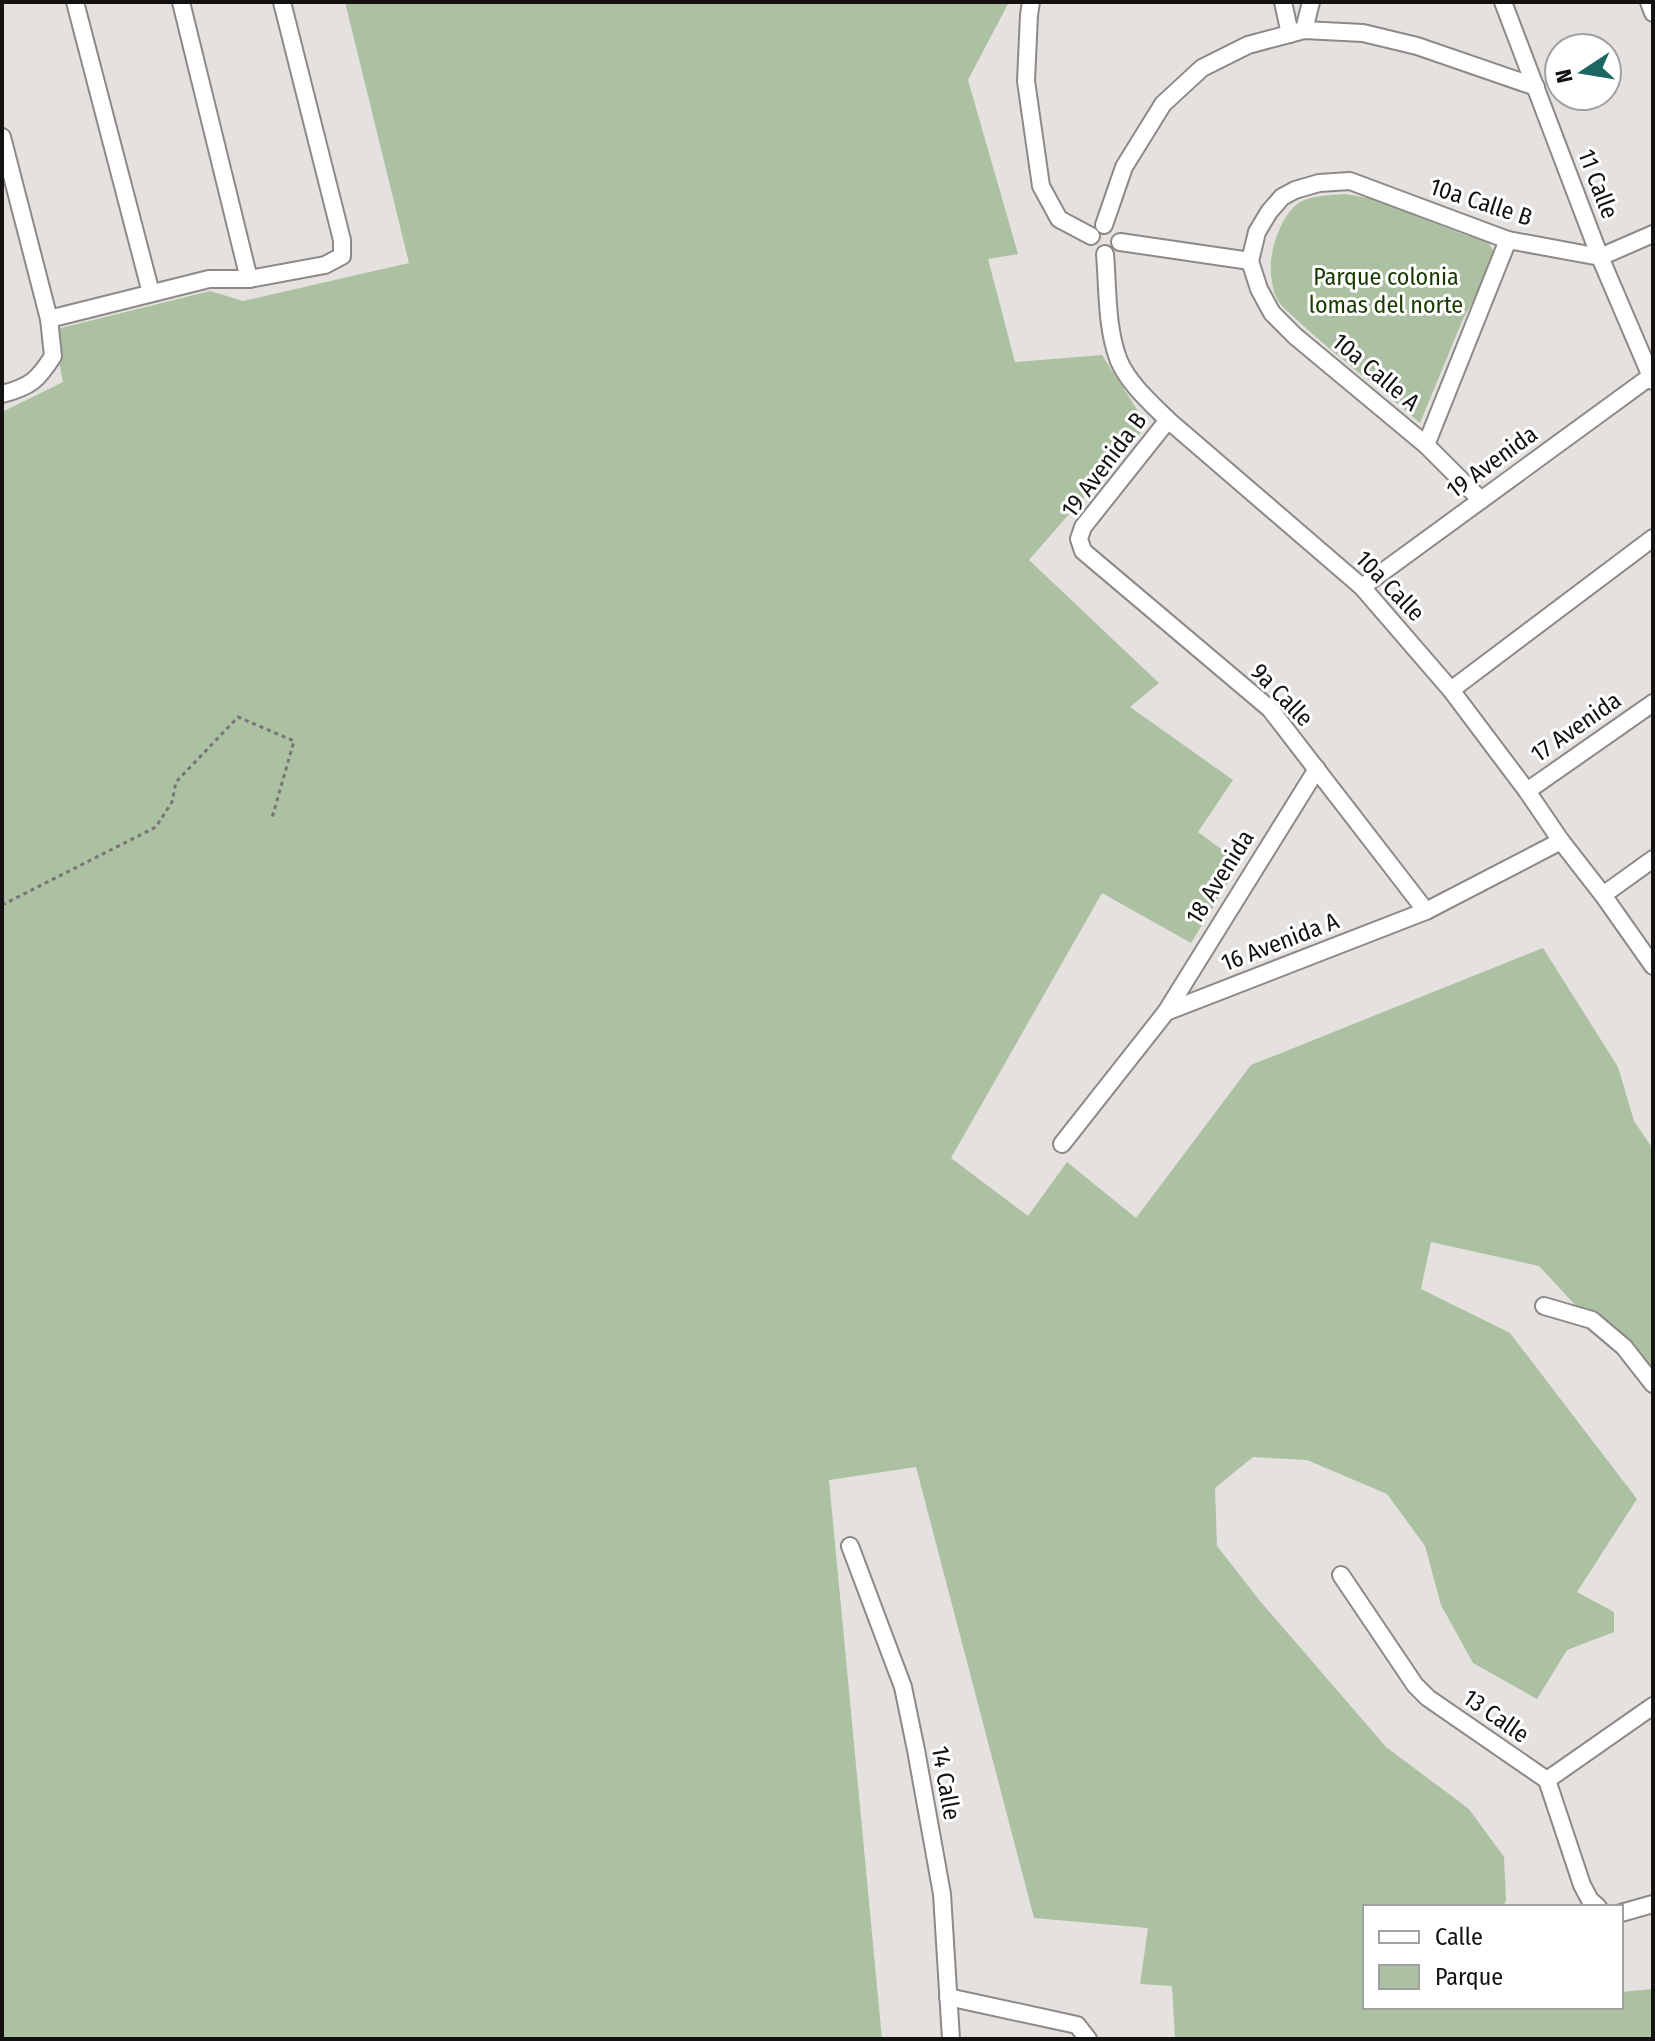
<svg xmlns="http://www.w3.org/2000/svg" width="1655" height="2041" viewBox="0 0 1655 2041" font-family="'Fira Sans Condensed',sans-serif">
<rect width="100%" height="100%" fill="#e5e1df"/>
<g fill="#acc0a2">
<path d="M345,2h664l-41,78 50,174 -30,5 27,103 87,-7 45,70 -118,135 130,123 -29,24 103,73 -35,52 42,31 -49,80 -89,-50 -151,265 77,58 39,-54 69,56 115,-153 292,-117 75,119 16,54 19,28v240l-114,-123 -108,-24 -10,47 89,44 127,166 -60,93 37,20v20l-47,18 -30,49 -64,-36 -32,-58 -16,-59 -38,-52 -80,-34 -54,-3 -38,31 2,58 43,55 126,146 83,62 35,48 2,43 -3,7h-138v100h256v-15l32,-3v50h-478l-3,-53 -32,-2 8,-56 -114,-10 -118,-451 -87,13 53,559h-880v-1627l61,-30 -10,-52 157,-39 33,10 166,-38z"/>
<path d="M1345,194l29,5 88,35 26,8 7,11 -18,41 -14,25 -43,104c-40,-35 -83,-66 -122,-102 -7,-7 -17,-14 -21,-22 -9,-20 -8,-45 1,-66 16,-38 30,-36 67,-39z"/>
</g>
<g fill="none" stroke-linecap="round" stroke-linejoin="round">
<g stroke="#8d8987" stroke-width="20">
<g id="street">
<path d="M75,2l76,291"/>
<path d="M181,2l68,277"/>
<path d="M1031,2l-2,13 -3,66 15,105 18,33 32,17"/>
<path d="M1283,2l7,32"/>
<path d="M1503,2l97,255 53,124"/>
<path d="M1649,2l4,11"/>
<path d="M1304,30l7,-28"/>
<path d="M2,137l47,182 4,37c-15,24 -23,31 -51,38"/>
<path d="M1104,225l20,-58 39,-63 39,-36 46,-23 56,-15 59,3 54,13 119,41"/>
<path d="M1120,242l130,19"/>
<path d="M1105,254c3,35 1,74 14,107 10,23 32,42 49,59l194,167 89,103 76,101 34,50 42,54 50,71"/>
<path d="M1250,261l7,-29 12,-20 13,-15 13,-7 24,-7 31,-2 158,59 92,17 53,-23"/>
<path d="M1250,261l9,28 13,24 23,23 131,109 55,55"/>
<path d="M49,319l160,-40h40l76,-14 17,-9v-16l-60,-238"/>
<path d="M1168,420l-85,107 -4,12 4,12 187,158 156,202"/>
<path d="M1426,445l82,-205"/>
<path d="M1362,587l289,-211"/>
<path d="M1451,690l202,-152"/>
<path d="M1527,791l126,-88"/>
<path d="M1603,895l50,-36"/>
<path d="M1166,1012l151,-243"/>
<path d="M1062,1144l104,-132 260,-101 135,-70"/>
<path d="M1544,1306l48,14 32,27 29,37"/>
<path d="M850,1546l53,141 13,63 26,144 9,145"/>
<path d="M1341,1575l74,110 13,13 119,82 35,105 8,15 8,7"/>
<path d="M1547,1780l106,-74"/>
<path d="M1621,1913l32,-9"/>
<path d="M948,1997l129,28 11,14"/>
</g>
</g>
<path stroke="#777574" stroke-width="3" stroke-dasharray="4 4" stroke-linecap="butt" d="M2,905l154,-78 16,-25 4,-20 62,-65 56,24 -22,77"/>
<use href="#street" stroke="#fff" stroke-width="16"/>
</g>
<g text-anchor="middle" dominant-baseline="central" stroke-width="6" stroke-linejoin="round" paint-order="stroke">
<g font-size="24" fill="#131211" stroke="#fff">
<text transform="translate(1598 184) rotate(69)">11 Calle</text>
<text transform="translate(1481 202) rotate(18)">10a Calle B</text>
<text transform="translate(1376 372) rotate(40)">10a Calle A</text>
<text transform="translate(1492 462) rotate(-36)">19 Avenida</text>
<text transform="translate(1104 465) rotate(-53)">19 Avenida B</text>
<text transform="translate(1390 586) rotate(46)">10a Calle</text>
<text transform="translate(1282 695) rotate(46)">9a Calle</text>
<text transform="translate(1576 727) rotate(-35)">17 Avenida</text>
<text transform="translate(1220 877) rotate(-58)">18 Avenida</text>
<text transform="translate(1280 942) rotate(-21)">16 Avenida A</text>
<text transform="translate(1496 1716) rotate(35)">13 Calle</text>
<text transform="translate(946 1783) rotate(80)">14 Calle</text>
</g>
<g font-size="24" fill="#193b00" stroke="#fff">
<text x="1386" y="277">Parque colonia<tspan x="1386" dy="28">lomas del norte</tspan></text>
</g>
</g>
<rect width="1655" height="2041" fill="none" stroke="#131211" stroke-width="8"/>
<rect x="1363" y="1905" width="260" height="104" fill="#ffffff" stroke="#a1a0a0" stroke-width="2"/>
<rect x="1379" y="1931" width="40" height="12" fill="#ffffff" stroke="#a1a0a0" stroke-width="2"/>
<text x="1435" y="1945" font-size="24" fill="#131211">Calle</text>
<rect x="1379" y="1965" width="40" height="24" fill="#acc0a2" stroke="#a1a0a0" stroke-width="2"/>
<text x="1435" y="1985" font-size="24" fill="#131211">Parque</text>
<g transform="translate(1583 72) rotate(258)"><circle r="38" fill="#ffffff" stroke="#a1a0a0" stroke-width="2"/>
<path d="M0-6L14 30L0 20L-14 30Z" fill="#1c6761"/>
<text y="-12" font-size="22" font-weight="bold" text-anchor="middle" fill="#131211">N</text>
</g>
</svg>
